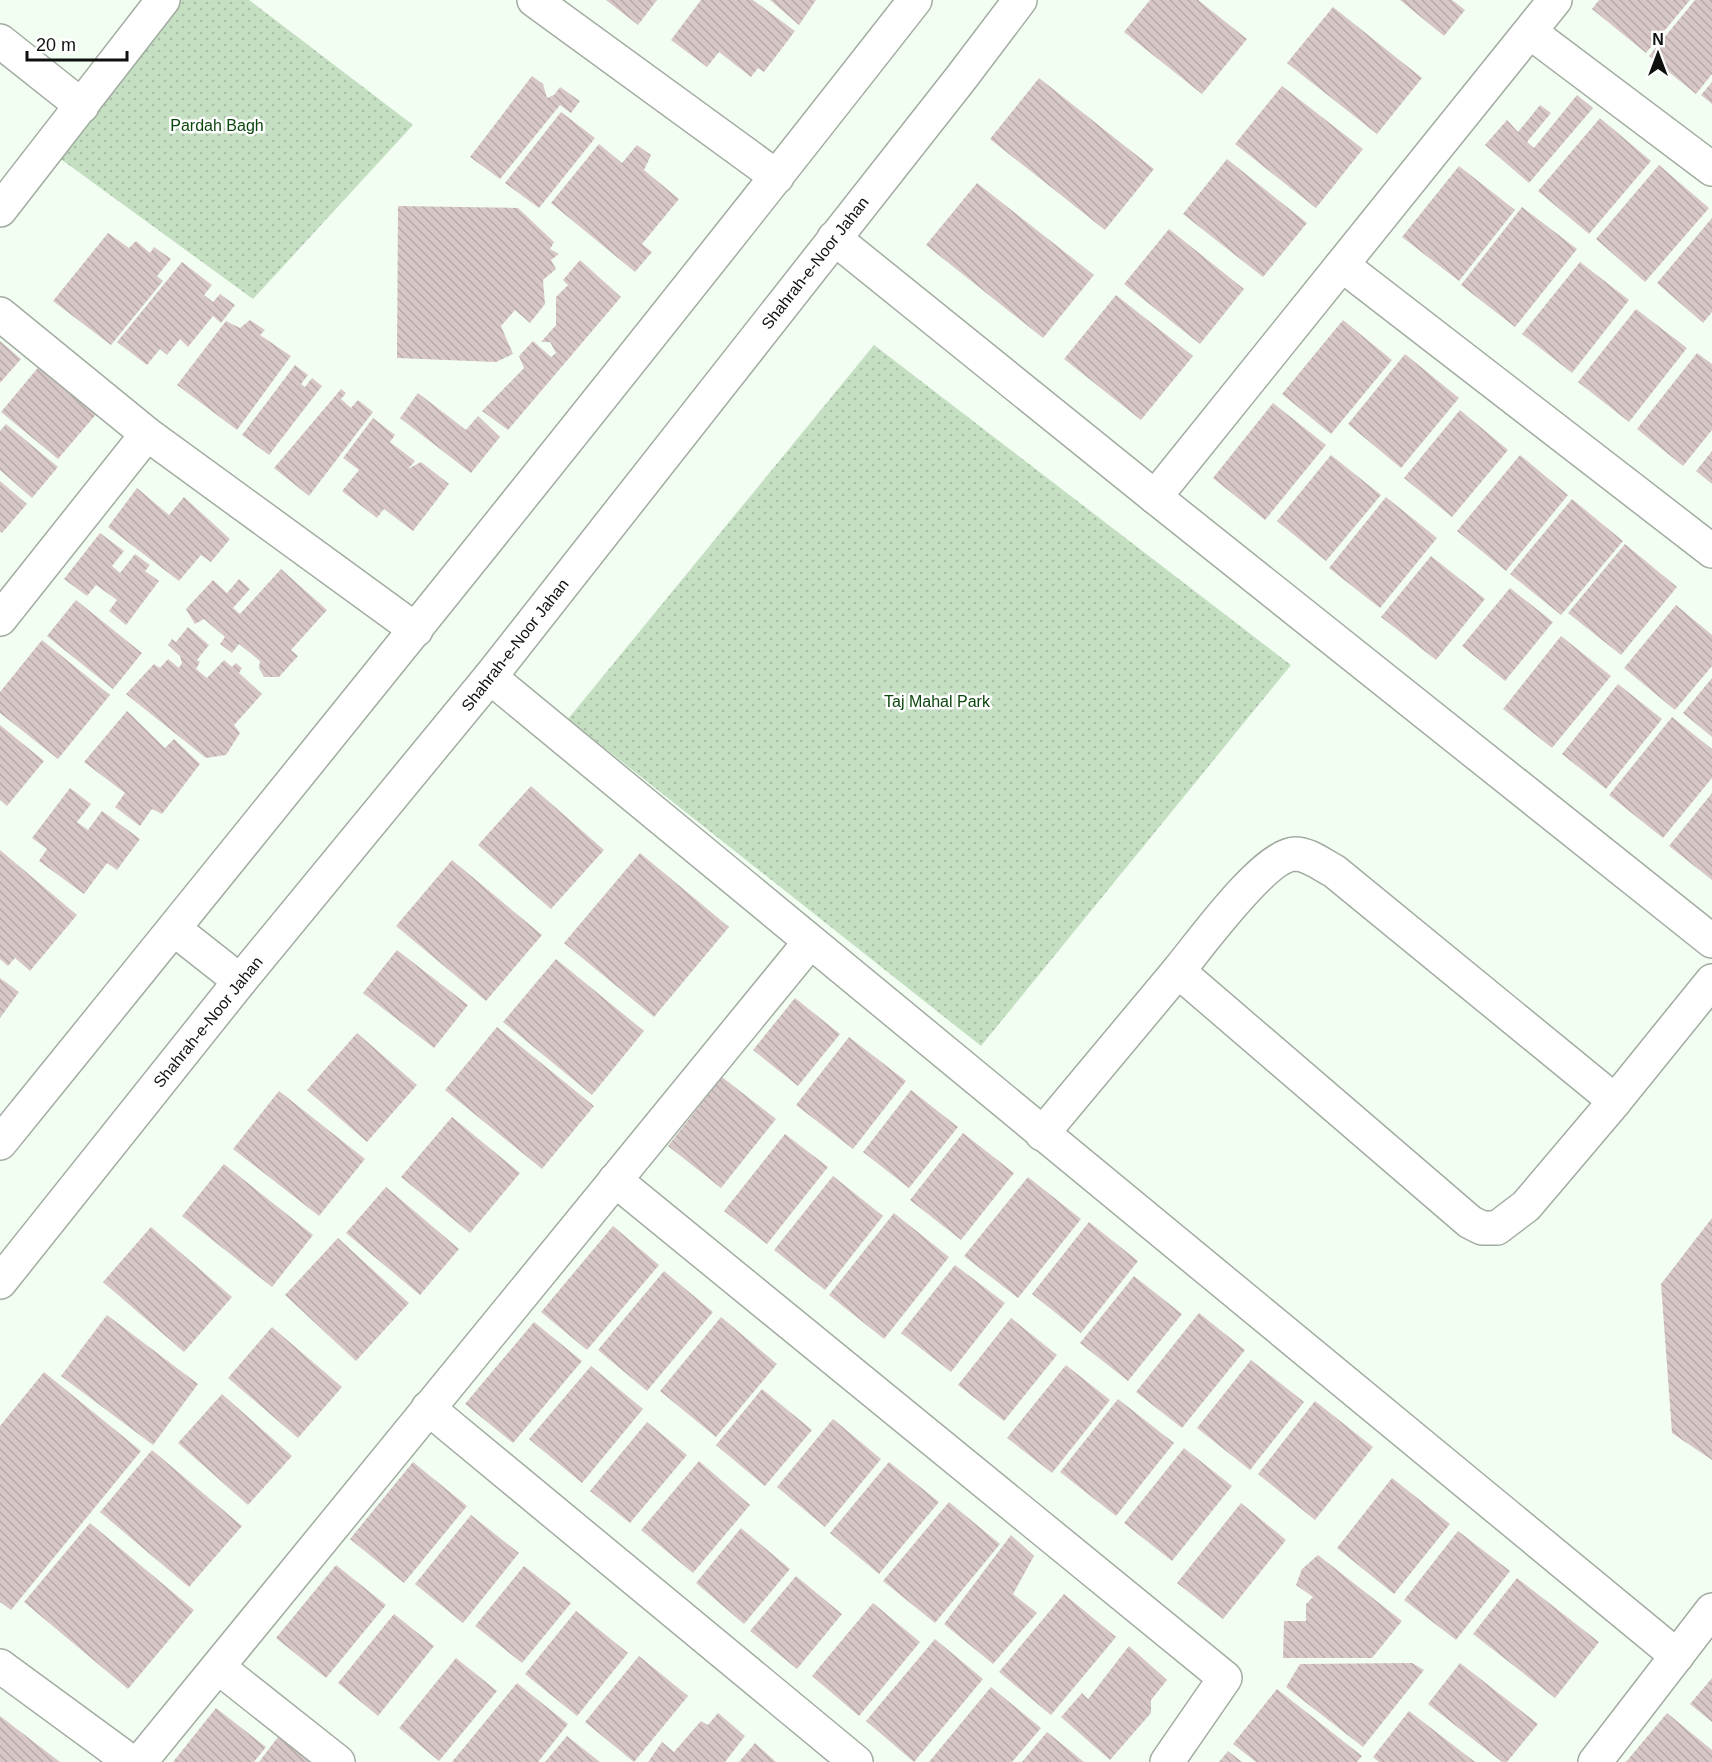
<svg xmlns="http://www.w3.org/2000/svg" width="1712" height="1762" viewBox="0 0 1712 1762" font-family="Arial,sans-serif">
<defs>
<pattern id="grass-dots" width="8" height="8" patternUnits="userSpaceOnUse" patternTransform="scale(1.5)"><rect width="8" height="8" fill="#c5dfc3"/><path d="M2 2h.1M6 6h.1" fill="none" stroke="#a8bea6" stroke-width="1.8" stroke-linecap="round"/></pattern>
<pattern id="building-back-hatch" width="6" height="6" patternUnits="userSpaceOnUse" patternTransform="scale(1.5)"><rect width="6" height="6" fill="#d8c7c7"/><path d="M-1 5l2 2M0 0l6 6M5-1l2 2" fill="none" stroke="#b8aaaa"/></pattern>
</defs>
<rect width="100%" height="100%" fill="#f3fef3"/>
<g fill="url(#grass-dots)">
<path d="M161,0h88l164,125 -160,174 -213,-155z"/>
<path d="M874,345l417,320 -310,381 -413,-327z"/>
</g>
<g fill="url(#building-back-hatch)">
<path d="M606,0h51l-19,25z"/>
<path d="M701,0h52l42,31 -31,41 -6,-4 -7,9 -32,-25 -12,15 -36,-27z"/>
<path d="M770,0h46l-17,25z"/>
<path d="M1150,0h48l49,39 -45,55 -78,-62z"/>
<path d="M1400,0h52l13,10 -21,26z"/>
<path d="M1599,0h91l-44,53 -54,-44z"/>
<path d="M1695,0h17v74l-16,20 -47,-38z"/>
<path d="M1333,7l89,71 -45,56 -90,-71z"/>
<path d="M532,76l11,8 4,14 7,-3 6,-8 20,14 -9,12 -11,-8 -60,74 -30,-22z"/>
<path d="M1039,78l115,91 -49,61 -115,-91z"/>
<path d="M1712,82v22l-11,-9z"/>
<path d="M1282,86l81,63 -47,59 -81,-64z"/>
<path d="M1577,95l16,13 -64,75 -44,-38 22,-25 11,12 22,-27 11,8 -24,29 7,6z"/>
<path d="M561,112l34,26 -56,70 -34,-25z"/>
<path d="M1600,118l51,43 -62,73 -51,-43z"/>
<path d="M599,144l23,19 15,-18 14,10 -7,15 35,29 -37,45 10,8 -17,20 -84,-69z"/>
<path d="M1227,159l80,64 -44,54 -80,-63z"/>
<path d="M1659,165l50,43 -64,74 -49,-43z"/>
<path d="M1459,166l56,44 -56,71 -57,-44z"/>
<path d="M977,183l117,92 -51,63 -117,-93z"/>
<path d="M398,206l120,2 36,34 -4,7 9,5 -8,6 5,9 -13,11 2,24 -15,19 -15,-13 -14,16 12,28 -17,8 -99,-4z"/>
<path d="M1522,207l55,42 -62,78 -54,-42z"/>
<path d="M1712,218v94l-9,11 -46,-40z"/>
<path d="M1169,229l75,60 -44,55 -76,-60z"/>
<path d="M108,233l21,15 7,-7 14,12 4,-6 17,12 -14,17 6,5 -52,64 -58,-44z"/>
<path d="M580,260l41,37 -113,133 -26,-19 42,-43 -5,-12 14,-15 18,16 5,-4 -6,-11h-9l15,-17v-28l12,-12 -5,-5z"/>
<path d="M182,262l30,23 -8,10 9,7 7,-8 15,11 -14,18 -8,-7 -25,31 -8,-8 -13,16 -7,-6 -13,16 -30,-23z"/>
<path d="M1580,262l49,38 -57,73 -50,-39z"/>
<path d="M1116,295l77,61 -52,64 -77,-61z"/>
<path d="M1636,309l51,39 -58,74 -51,-40z"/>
<path d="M250,320l15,10 -5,5 31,21 -54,74 -60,-45 49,-64 14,7z"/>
<path d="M1343,320l49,40 -61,74 -49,-40z"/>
<path d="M0,341l21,18 -21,24z"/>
<path d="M1697,353l15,11v66l-29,36 -46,-37z"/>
<path d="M1405,354l54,44 -58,70 -53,-44z"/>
<path d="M41,364l57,48 -40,47 -57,-47z"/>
<path d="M295,365l13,10 -7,9 4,3 7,-9 10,8 -53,69 -27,-20z"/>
<path d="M341,389l5,4 -5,6 10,9 7,-8 15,12 -64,84 -35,-28z"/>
<path d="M418,393l48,37 12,-14 22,21 -29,36 -71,-55z"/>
<path d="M1273,403l53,42 -61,75 -52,-42z"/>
<path d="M1460,410l48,40 -56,67 -48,-39z"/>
<path d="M373,418l22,17 -5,7 25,19 -7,8 13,-7 28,22 -36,47 -29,-22 -7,9 -35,-27 17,-21 -16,-12z"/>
<path d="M6,424l52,43 -26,31 -32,-28v-39z"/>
<path d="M1712,451v33l-16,-13z"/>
<path d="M1331,455l50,40 -55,66 -49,-40z"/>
<path d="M1520,455l48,40 -62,76 -49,-40z"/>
<path d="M0,481l27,23 -25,29 -2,-2z"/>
<path d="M137,488l32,27 15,-18 46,42 -19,23 -10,-7 -22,26 -71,-54z"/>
<path d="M1386,497l51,41 -57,70 -51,-40z"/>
<path d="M1572,499l51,42 -62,74 -51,-41z"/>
<path d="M100,533l24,18 -12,15 8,7 15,-19 15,11 -5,6 14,10 -33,44 -17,-14 8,-11 -21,-15 -9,11 -23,-17z"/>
<path d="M1625,544l52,43 -56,68 -53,-42z"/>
<path d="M1431,556l54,43 -49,61 -55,-43z"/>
<path d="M281,569l46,41 -36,40 7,6 -19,21h-15l-5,-9 1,-7 -21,-17 -7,9 -12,-9 5,-7 -21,-18 -9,5 -9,-15 27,-29 14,13 12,-14 11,10 -17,19 7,6z"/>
<path d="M1510,588l43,34 -48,59 -43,-35z"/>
<path d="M76,600l66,53 -29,36 -66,-53z"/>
<path d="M1676,605l36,30v31l-37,44 -51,-42z"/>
<path d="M188,627l21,18 -12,15 3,2 -4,7 11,9 17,-18 8,7 4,-4 6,5 -3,5 23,21 -28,31 6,8 -14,22 -20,3 -80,-64 28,-30 6,4 8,-9 11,9 3,-5 -2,-7 -12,-11 4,-6 4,3z"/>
<path d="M1561,636l50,40 -59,72 -49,-39z"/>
<path d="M42,640l68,55 -52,64 -58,-46v-21z"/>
<path d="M1712,678v59l-29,-24z"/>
<path d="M1618,684l44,35 -56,70 -44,-35z"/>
<path d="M127,711l38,37 9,-9 26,25 -38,50 -10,-5 -12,17 -25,-19 10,-14 -41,-31z"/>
<path d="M1672,717l40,32v29l-49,60 -54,-43z"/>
<path d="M0,725l44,36 -37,45 -7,-6z"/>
<path d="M531,786l73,64 -53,59 -73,-64z"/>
<path d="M70,788l21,16 -14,18 11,8 14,-19 38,28 -23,31 -10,-7 -23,31 -45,-33 8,-12 -15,-11z"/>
<path d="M1712,793v87l-43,-34z"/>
<path d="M0,850l77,65 -47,56 -15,-13 -7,8 -8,-7z"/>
<path d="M640,853l89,74 -75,90 -90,-74z"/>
<path d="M452,860l90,75 -56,66 -90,-75z"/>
<path d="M397,950l71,55 -34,43 -71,-55z"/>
<path d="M556,959l88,72 -52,64 -89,-73z"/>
<path d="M0,978l19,14 -19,26z"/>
<path d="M795,998l45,36 -42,52 -45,-36z"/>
<path d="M497,1027l97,79 -52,63 -97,-79z"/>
<path d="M357,1033l60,52 -50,57 -60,-52z"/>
<path d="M849,1037l57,44 -53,68 -57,-44z"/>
<path d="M722,1077l54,42 -55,69 -53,-42z"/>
<path d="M911,1090l47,37 -49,61 -46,-36z"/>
<path d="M279,1091l86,68 -46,57 -86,-67z"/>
<path d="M452,1117l68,56 -50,60 -69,-56z"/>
<path d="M963,1133l51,40 -53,67 -51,-40z"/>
<path d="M785,1134l43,33 -61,77 -43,-33z"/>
<path d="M224,1164l89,71 -41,52 -90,-71z"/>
<path d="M833,1176l50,40 -58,74 -51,-40z"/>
<path d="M1028,1177l53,42 -63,79 -54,-42z"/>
<path d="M386,1187l73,62 -39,46 -74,-62z"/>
<path d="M894,1213l55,44 -65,82 -55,-44z"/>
<path d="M1712,1218v242l-40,-27 -11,-149z"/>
<path d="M1089,1222l49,39 -57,72 -49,-39z"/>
<path d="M613,1226l46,39 -72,85 -46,-38z"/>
<path d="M151,1227l81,70 -48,55 -81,-70z"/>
<path d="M338,1238l71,65 -53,58 -71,-66z"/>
<path d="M955,1265l50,38 -54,69 -50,-39z"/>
<path d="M664,1271l49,41 -66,79 -49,-41z"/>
<path d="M1134,1276l48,38 -54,67 -48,-38z"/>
<path d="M1199,1313l46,37 -63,78 -46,-36z"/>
<path d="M107,1315l91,69 -45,61 -92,-69z"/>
<path d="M721,1317l56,47 -61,73 -56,-46z"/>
<path d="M1011,1318l46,37 -53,66 -46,-36z"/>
<path d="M534,1322l48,39 -69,82 -48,-39z"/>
<path d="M272,1327l70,60 -44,51 -70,-60z"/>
<path d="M1251,1360l53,42 -54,68 -53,-42z"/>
<path d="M1066,1365l44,35 -58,73 -45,-35z"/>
<path d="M591,1366l52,43 -61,74 -53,-44z"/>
<path d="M44,1372l97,79 -130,159 -11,-8v-176z"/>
<path d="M762,1389l50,41 -47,56 -49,-41z"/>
<path d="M222,1394l70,62 -44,49 -70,-62z"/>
<path d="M1118,1399l56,44 -58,73 -56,-44z"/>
<path d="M1315,1401l58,46 -58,73 -57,-46z"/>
<path d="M833,1419l48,40 -56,68 -48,-40z"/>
<path d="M647,1422l40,33 -57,68 -40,-32z"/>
<path d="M1184,1448l48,38 -60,75 -48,-38z"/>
<path d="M152,1450l90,76 -53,61 -89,-75z"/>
<path d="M699,1461l51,44 -57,68 -52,-43z"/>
<path d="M413,1462l54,44 -63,77 -54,-44z"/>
<path d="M889,1462l50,40 -60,72 -49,-41z"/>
<path d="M1392,1478l58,46 -56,70 -57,-46z"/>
<path d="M949,1502l51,42 -65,79 -52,-42z"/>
<path d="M1241,1503l45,37 -63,79 -46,-36z"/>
<path d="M471,1515l48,38 -56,70 -48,-39z"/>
<path d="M90,1523l104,87 -66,79 -104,-87z"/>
<path d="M741,1528l49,41 -46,55 -48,-41z"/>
<path d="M1458,1531l52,40 -54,69 -52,-40z"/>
<path d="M1011,1535l23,21 -21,38 24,19 -44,51 -49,-40z"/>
<path d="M1318,1555l84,66 -30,37h-89l1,-37h22v-17l7,-7 -17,-12 6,-16z"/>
<path d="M336,1565l50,40 -60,73 -50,-40z"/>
<path d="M524,1566l47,37 -49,60 -47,-37z"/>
<path d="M796,1576l46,38 -45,55 -47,-38z"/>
<path d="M1517,1578l82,64 -44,56 -82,-64z"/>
<path d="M1064,1594l52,43 -65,78 -52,-43z"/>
<path d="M873,1603l47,39 -61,74 -47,-40z"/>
<path d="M576,1611l52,42 -51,63 -52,-42z"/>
<path d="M394,1614l40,32 -56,70 -40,-33z"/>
<path d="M935,1639l48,40 -69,83 -48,-41z"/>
<path d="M1129,1646l38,34 -16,20v13l-41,47 -49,-43 21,-24 6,6z"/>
<path d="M639,1656l49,40 -54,66 -49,-40z"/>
<path d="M456,1658l41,33 -58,70 -40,-33z"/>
<path d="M1412,1663l12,7 -61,77 -77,-60 14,-23z"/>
<path d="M1460,1663l78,61 -31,38h-5l-74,-58z"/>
<path d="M1712,1678v44l-22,-18z"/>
<path d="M517,1683l51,41 -30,38h-86z"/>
<path d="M991,1687l50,41 -29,34h-83z"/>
<path d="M1277,1689l85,67 -5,6h-101l-23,-18z"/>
<path d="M216,1708l50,39 -12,15h-81z"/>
<path d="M1409,1711l66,51h-96l-6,-5z"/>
<path d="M718,1713l27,23 -20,26h-77l14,-20 12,10 27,-31 7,4z"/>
<path d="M1667,1713l45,37v12h-86z"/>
<path d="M0,1716l60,46h-60z"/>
<path d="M1047,1732l37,30h-62z"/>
<path d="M567,1736l33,26h-55z"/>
<path d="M278,1737l32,25h-51z"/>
<path d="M755,1743l21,19h-37z"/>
<path d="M1228,1751l14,11h-23z"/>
</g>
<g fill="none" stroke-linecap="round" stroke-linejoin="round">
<g stroke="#a2aca1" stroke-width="36">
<g id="minor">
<path d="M534,0l243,177"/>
<path d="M1530,32l182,137"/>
<path d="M0,41l82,65"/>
<path d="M0,210l163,-210"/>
<path d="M834,238l321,259 557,444"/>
<path d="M1342,265l370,286"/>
<path d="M0,314l147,120 269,196"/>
<path d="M1155,497l400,-497"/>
<path d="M0,619l147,-185"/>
<path d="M490,677l1187,979"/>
<path d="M1178,971c21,-25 86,-116 117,-117 14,0 27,11 39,17l281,230"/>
<path d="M1042,1134l136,-163 292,251 12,6h15l29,-22 89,-105 97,-120"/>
<path d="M615,1180l610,498 -58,84"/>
<path d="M428,1408l428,354"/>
<path d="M0,1666l131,96"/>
<path d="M218,1667l120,95"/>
<path d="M140,1762l670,-820"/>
<path d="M1595,1762l117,-152"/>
</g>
</g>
<g stroke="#a2aca1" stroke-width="36">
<g id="secondary">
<path d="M174,929l66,52"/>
<path d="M0,1143c307,-379 614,-758 915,-1143"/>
<path d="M0,1282l240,-301 250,-304 471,-599 59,-78"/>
</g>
</g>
<use href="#minor" stroke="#fff" stroke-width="33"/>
<use href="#secondary" stroke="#fff" stroke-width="33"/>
</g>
<g text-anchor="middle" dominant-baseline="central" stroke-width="5" stroke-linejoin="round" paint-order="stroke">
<g font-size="16" fill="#0b470d" stroke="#fff">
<text x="217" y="125">Pardah Bagh</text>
<text x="937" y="701">Taj Mahal Park</text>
</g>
<g font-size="16" fill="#0e110e" stroke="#fff">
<text transform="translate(815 263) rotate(-52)">Shahrah-e-Noor Jahan</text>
<text transform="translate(515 645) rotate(-52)">Shahrah-e-Noor Jahan</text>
<text transform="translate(208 1022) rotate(-51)">Shahrah-e-Noor Jahan</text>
</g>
</g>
<g transform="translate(1658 54)" stroke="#ffffff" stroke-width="4.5" paint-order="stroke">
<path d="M0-4.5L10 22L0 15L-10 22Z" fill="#0e110e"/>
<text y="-9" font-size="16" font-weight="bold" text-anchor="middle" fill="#0e110e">N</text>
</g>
<path d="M27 51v9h100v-9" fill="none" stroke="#0e110e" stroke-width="3"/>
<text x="36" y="51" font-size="18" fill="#0e110e" stroke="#ffffff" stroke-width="4.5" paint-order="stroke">20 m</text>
</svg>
